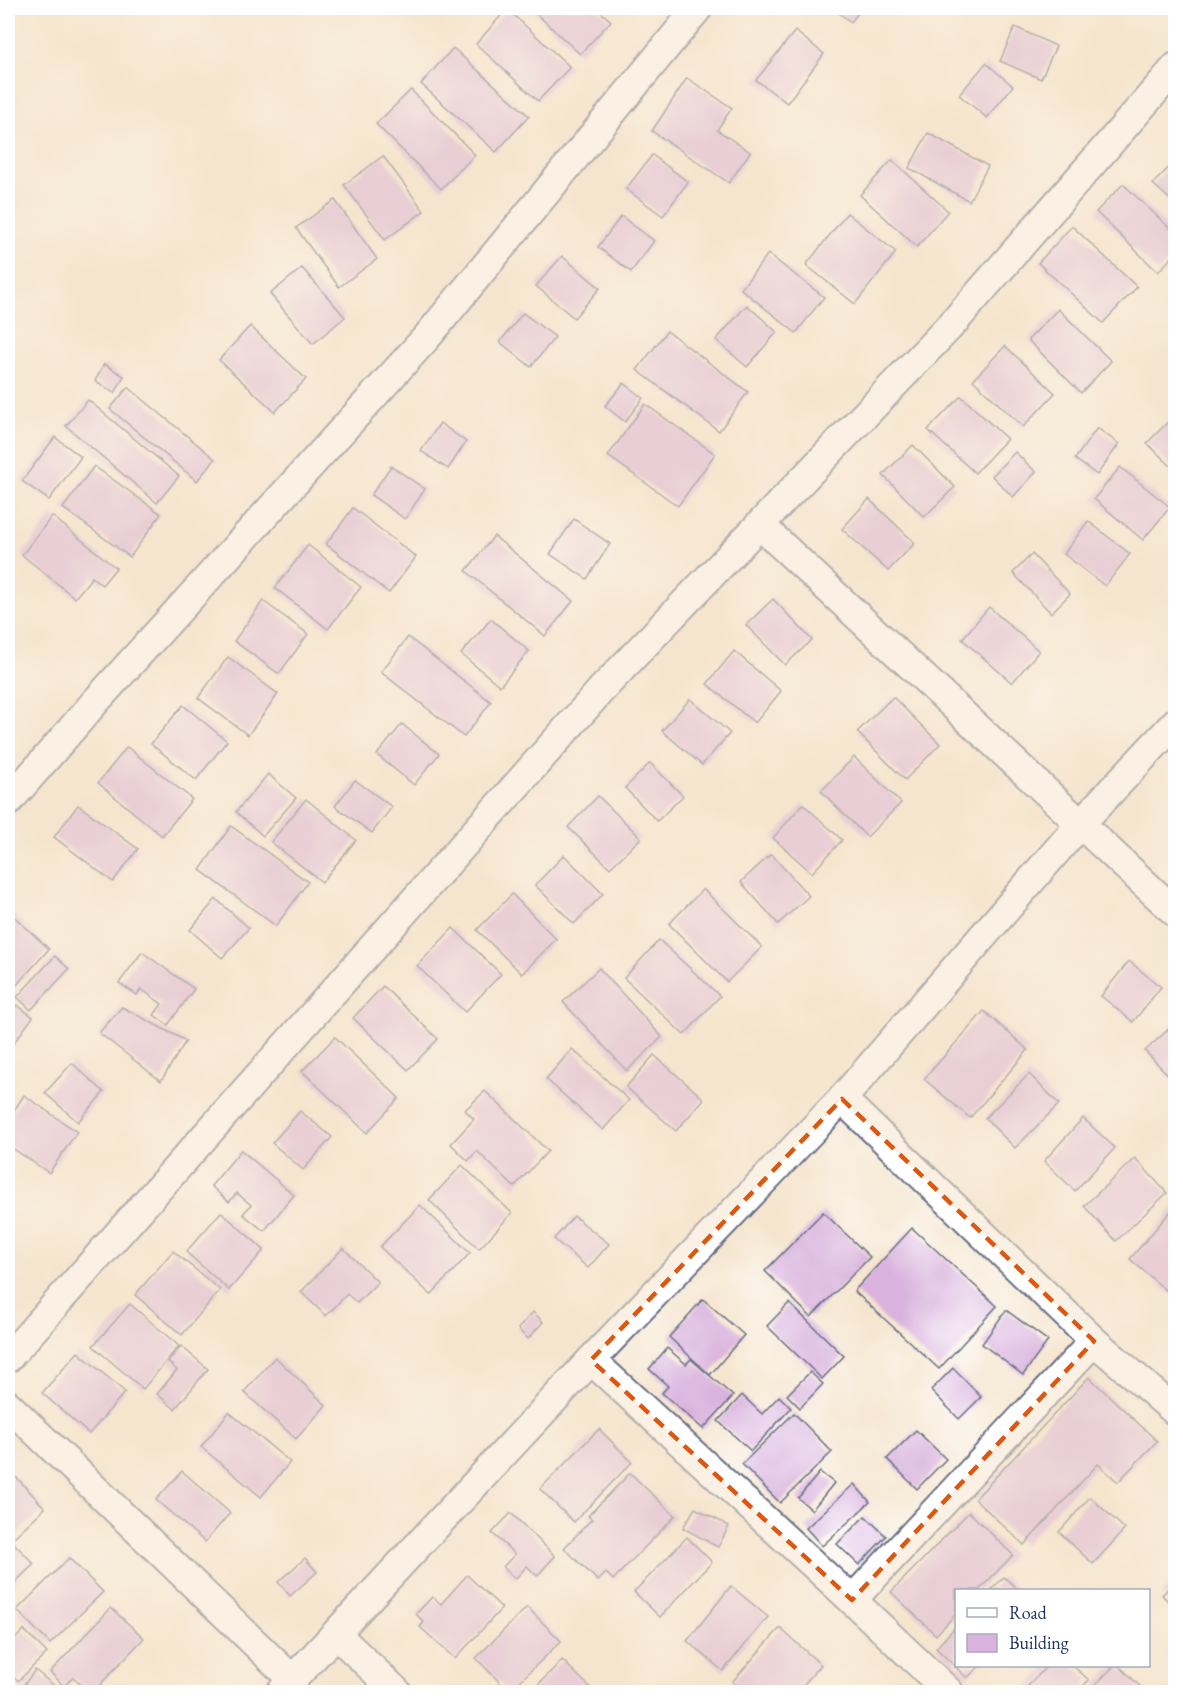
<svg xmlns="http://www.w3.org/2000/svg" width="1183" height="1700" viewBox="0 0 1183 1700" font-family="'EB Garamond',serif">
<rect width="100%" height="100%" fill="#fff"/>
<filter id="ink" filterUnits="userSpaceOnUse"><feTurbulence type="fractalNoise" baseFrequency=".0167" numOctaves="2"/><feDisplacementMap in="SourceGraphic" scale="12" xChannelSelector="R" yChannelSelector="G"/><feConvolveMatrix kernelMatrix="1 2 1 2 8 2 1 2 1" color-interpolation-filters="sRGB"/></filter>
<filter id="wash" filterUnits="userSpaceOnUse"><feTurbulence type="fractalNoise" baseFrequency=".008" numOctaves="4" result="noise"/><feDisplacementMap in="SourceGraphic" scale="24" xChannelSelector="R" yChannelSelector="G"/><feGaussianBlur stdDeviation="1.35" result="paint"/><feColorMatrix in="noise" values="0 0 0 0 0 0 0 0 0 0 0 0 0 0 0 0 0 1.4 0 .05"/><feComposite in="paint" operator="in"/></filter>
<g filter="url(#wash)">
<rect width="100%" height="100%" fill="#f5e5ce"/>
<g id="blocks">
<g fill="#d9b2dd">
<path d="M530,8h66l15,13 -31,33z"/>
<path d="M832,8h30l-11,14z"/>
<path d="M507,9l63,58 -32,34 -62,-57z"/>
<path d="M1015,27l41,19 -15,33 -41,-18z"/>
<path d="M795,31l29,23 -37,49 -31,-23z"/>
<path d="M453,48l76,68 -33,36 -75,-68z"/>
<path d="M986,63l27,23 -26,32 -28,-23z"/>
<path d="M687,78l45,30 -15,22 33,22 -21,31 -77,-52z"/>
<path d="M411,90l64,65 -34,34 -65,-65z"/>
<path d="M928,133l60,33 -19,35 -60,-33z"/>
<path d="M652,155l36,27 -25,34 -37,-27z"/>
<path d="M383,156l41,55 -39,29 -41,-55z"/>
<path d="M892,160l56,51 -31,36 -57,-52z"/>
<path d="M1176,160v45l-23,-21z"/>
<path d="M1123,184l53,50v19l-18,19 -62,-60z"/>
<path d="M335,200l42,59 -38,28 -43,-59z"/>
<path d="M847,213l49,39 -41,52 -49,-39z"/>
<path d="M621,216l33,25 -23,31 -33,-25z"/>
<path d="M1072,226l65,61 -34,36 -65,-60z"/>
<path d="M768,254l56,43 -28,36 -55,-44z"/>
<path d="M562,256l38,32 -26,30 -38,-32z"/>
<path d="M302,268l43,49 -32,27 -43,-50z"/>
<path d="M747,305l30,27 -30,35 -31,-27z"/>
<path d="M1058,309l53,52 -30,32 -53,-53z"/>
<path d="M523,313l32,24 -24,30 -31,-25z"/>
<path d="M250,326l56,53 -31,33 -56,-52z"/>
<path d="M667,331l81,61 -29,39 -82,-61z"/>
<path d="M1005,346l50,47 -32,34 -50,-47z"/>
<path d="M104,364l20,12 -9,17 -20,-12z"/>
<path d="M624,383l19,15 -18,24 -20,-16z"/>
<path d="M128,387l87,72 -18,22 -87,-72z"/>
<path d="M961,396l46,43 -32,34 -47,-43z"/>
<path d="M88,400l91,76 -22,27 -91,-77z"/>
<path d="M645,404l70,50 -37,52 -70,-50z"/>
<path d="M1176,414v57l-29,-28z"/>
<path d="M440,423l26,19 -18,27 -27,-18z"/>
<path d="M1097,428l22,16 -22,31 -22,-16z"/>
<path d="M55,437l26,20 -32,43 -27,-19z"/>
<path d="M913,445l42,42 -31,30 -41,-42z"/>
<path d="M1015,452l21,20 -23,25 -21,-21z"/>
<path d="M94,466l67,48 -31,43 -67,-49z"/>
<path d="M391,466l34,23 -20,30 -34,-24z"/>
<path d="M1120,467l50,40 -27,33 -49,-41z"/>
<path d="M869,499l46,44 -27,28 -46,-42z"/>
<path d="M353,508l63,49 -27,36 -63,-49z"/>
<path d="M52,516l64,52 -14,17 -10,-8 -17,21 -53,-43z"/>
<path d="M574,519l36,25 -23,35 -37,-25z"/>
<path d="M1088,521l42,33 -25,32 -41,-32z"/>
<path d="M494,536l79,65 -28,35 -79,-65z"/>
<path d="M308,545l53,42 -33,42 -53,-41z"/>
<path d="M1032,554l38,40 -19,19 -38,-40z"/>
<path d="M773,599l39,41 -27,25 -39,-40z"/>
<path d="M263,601l45,33 -29,40 -45,-33z"/>
<path d="M989,607l50,44 -27,32 -50,-44z"/>
<path d="M491,619l38,32 -29,35 -39,-32z"/>
<path d="M408,637l83,65 -27,35 -83,-65z"/>
<path d="M734,651l47,40 -26,32 -48,-39z"/>
<path d="M228,657l50,37 -30,41 -50,-37z"/>
<path d="M893,697l47,47 -35,36 -48,-48z"/>
<path d="M690,699l40,34 -28,32 -40,-34z"/>
<path d="M183,705l44,36 -31,39 -45,-36z"/>
<path d="M402,724l37,30 -25,31 -37,-30z"/>
<path d="M127,747l65,52 -30,37 -64,-53z"/>
<path d="M854,757l47,46 -34,34 -46,-46z"/>
<path d="M650,763l33,33 -26,25 -32,-33z"/>
<path d="M268,774l28,24 -33,38 -27,-24z"/>
<path d="M355,780l37,27 -20,26 -37,-27z"/>
<path d="M598,796l43,42 -31,30 -42,-41z"/>
<path d="M306,799l50,41 -34,42 -51,-40z"/>
<path d="M803,804l39,36 -30,33 -39,-35z"/>
<path d="M78,805l60,44 -25,33 -59,-45z"/>
<path d="M231,826l77,56 -32,44 -76,-56z"/>
<path d="M771,854l38,42 -31,28 -37,-42z"/>
<path d="M564,855l39,39 -29,30 -39,-39z"/>
<path d="M703,889l59,58 -35,35 -58,-58z"/>
<path d="M512,894l44,45 -34,35 -45,-44z"/>
<path d="M216,899l33,29 -27,30 -32,-28z"/>
<path d="M8,911l41,38 -35,39 -6,-6z"/>
<path d="M453,928l48,46 -36,38 -48,-46z"/>
<path d="M659,940l61,56 -36,39 -60,-57z"/>
<path d="M142,952l52,37 -26,36 -14,-10 8,-11 -21,-15 -4,6 -18,-12z"/>
<path d="M55,956l14,13 -38,41 -14,-13z"/>
<path d="M1129,961l32,26 -28,35 -32,-26z"/>
<path d="M599,968l63,69 -35,34 -64,-69z"/>
<path d="M383,986l55,53 -30,31 -55,-52z"/>
<path d="M17,1005l16,12 -25,34v-33z"/>
<path d="M122,1007l64,34 -25,40 -62,-48z"/>
<path d="M984,1011l44,39 -58,68 -46,-39z"/>
<path d="M1176,1022v55l-3,3 -28,-29z"/>
<path d="M335,1037l64,61 -32,35 -65,-62z"/>
<path d="M572,1049l57,51 -26,30 -57,-51z"/>
<path d="M654,1055l50,44 -28,32 -50,-44z"/>
<path d="M72,1063l32,29 -26,30 -33,-29z"/>
<path d="M1029,1074l30,30 -44,44 -30,-30z"/>
<path d="M485,1091l63,60 -34,36 -37,-36 -9,10 -17,-17 23,-25 -9,-9z"/>
<path d="M24,1095l53,37 -28,41 -41,-28v-25z"/>
<path d="M300,1111l32,26 -29,33 -31,-27z"/>
<path d="M1083,1118l32,30 -40,43 -31,-30z"/>
<path d="M241,1150l53,45 -30,36 -21,-17 8,-9 -14,-12 -8,9 -18,-16z"/>
<path d="M1135,1158l32,35 -51,48 -32,-35z"/>
<path d="M462,1165l50,48 -33,36 -50,-49z"/>
<path d="M420,1205l50,48 -39,42 -51,-48z"/>
<path d="M1176,1205v82l-6,7 -40,-35z"/>
<path d="M221,1212l43,38 -35,40 -43,-38z"/>
<path d="M823,1212l47,45 -59,60 -46,-46z"/>
<path d="M574,1216l35,28 -21,24 -34,-29z"/>
<path d="M912,1228l85,78 -58,63 -85,-78z"/>
<path d="M343,1248l35,34 -21,21 -10,-9 -21,22 -25,-24z"/>
<path d="M173,1251l47,39 -38,45 -47,-40z"/>
<path d="M703,1299l41,36 -34,40 -41,-38z"/>
<path d="M789,1303l55,53 -22,23 -55,-53z"/>
<path d="M130,1304l49,42 -36,43 -50,-43z"/>
<path d="M1006,1310l42,31 -25,34 -41,-31z"/>
<path d="M533,1312l10,10 -15,17 -10,-10z"/>
<path d="M181,1346l27,23 -33,40 -18,-15 20,-24 -9,-8z"/>
<path d="M667,1348l19,16 5,-5 42,37 -30,33 -41,-36 6,-7 -19,-17z"/>
<path d="M78,1352l47,40 -36,42 -47,-41z"/>
<path d="M275,1357l51,48 -30,34 -52,-47z"/>
<path d="M953,1368l28,29 -22,22 -28,-29z"/>
<path d="M810,1372l13,12 -23,24 -13,-13z"/>
<path d="M1089,1377l68,64 -39,41 -20,-18 -74,81 -49,-46z"/>
<path d="M742,1395l20,19 17,-18 12,12 -40,43 -33,-30z"/>
<path d="M229,1412l61,50 -29,35 -60,-50z"/>
<path d="M794,1413l38,39 -52,51 -38,-39z"/>
<path d="M599,1429l33,33 -58,60 -34,-33z"/>
<path d="M916,1430l30,29 -29,30 -30,-30z"/>
<path d="M182,1471l48,42 -25,29 -49,-42z"/>
<path d="M820,1472l14,11 -22,27 -14,-12z"/>
<path d="M630,1473l45,43 -62,64 -7,-7 -8,8 -34,-33 28,-29 -4,-3z"/>
<path d="M15,1476l30,32 -34,32 23,24 -26,25v-106z"/>
<path d="M854,1484l16,18 -48,44 -16,-18z"/>
<path d="M1090,1497l35,32 -32,35 -34,-32z"/>
<path d="M695,1508l34,18 -11,21 -35,-19z"/>
<path d="M969,1512l44,43 -34,35h-23v24l-20,21 -45,-43z"/>
<path d="M511,1513l44,43 -18,20 -10,-10 -12,13 -12,-12 12,-13 -23,-21z"/>
<path d="M865,1516l21,20 -27,29 -22,-21z"/>
<path d="M687,1537l25,25 -52,55 -26,-25z"/>
<path d="M69,1558l34,34 -53,52 -33,-34z"/>
<path d="M305,1558l12,14 -27,24 -12,-14z"/>
<path d="M467,1575l35,33 -47,51 -35,-32 4,-5 -8,-8 16,-17 9,7z"/>
<path d="M1004,1577l15,13h-28z"/>
<path d="M1176,1581v28l-14,-14z"/>
<path d="M731,1586l37,31 -45,54 -36,-30z"/>
<path d="M527,1607l34,34 -52,51 -33,-34z"/>
<path d="M111,1608l33,30 -51,54h-4l-16,-15 -9,9 -14,-14z"/>
<path d="M956,1626v40h24l-13,12 -31,-30z"/>
<path d="M780,1628l41,37 -24,27h-53l-12,-10z"/>
<path d="M24,1630l23,23 -29,28 -10,-10v-25z"/>
<path d="M562,1660l30,29 -3,3h-58z"/>
<path d="M1047,1666h26l16,14 -12,12h-42l-7,-6z"/>
<path d="M1114,1666h5l27,26h-58z"/>
<path d="M35,1670l27,22 5,-7 10,7h-54l-3,-2z"/>
</g>
</g>
</g>
<g filter="url(#ink)">
<use href="#blocks" fill-opacity="0" stroke="#676f85" stroke-width="1.5"/>
<g fill="none" stroke-linecap="round" stroke-linejoin="round">
<g stroke="#676f85" stroke-width="32">
<g id="minor">
<path d="M760,525l416,388"/>
<path d="M8,802l88,-101 331,-364 271,-329"/>
<path d="M842,1099l252,242 82,71"/>
<path d="M8,1358l594,-669 351,-366 223,-256"/>
<path d="M591,1360l261,240 97,92"/>
<path d="M8,1405l285,275"/>
<path d="M852,1600l242,-259"/>
<path d="M336,1634l61,58"/>
<path d="M281,1692l310,-332 251,-261 238,-275 96,-102"/>
</g>
</g>
<use href="#minor" stroke="#fff" stroke-width="28"/>
</g>
</g>
<path d="M0 0H1183V1700H0ZM842,1099l252,242 -242,259 -261,-240z" fill="#f5e5ce" fill-opacity=".55" fill-rule="evenodd"/>
<path fill="none" stroke="#de5710" stroke-width="4.5" stroke-dasharray="12 8" stroke-linejoin="round" d="M842,1099l252,242 -242,259 -261,-240z"/>
<rect width="1183" height="1700" fill="none" stroke="#fff" stroke-width="30"/>
<rect x="955" y="1589" width="195" height="78" fill="#ffffff" stroke="#a4acbf" stroke-width="1.5"/>
<rect x="967" y="1608" width="30" height="9" fill="#ffffff" stroke="#a4acbf" stroke-width="1.5"/>
<text x="1009" y="1619" font-size="18" fill="#1b2f5e">Road</text>
<rect x="967" y="1634" width="30" height="18" fill="#d9b2dd" stroke="#a4acbf" stroke-width="1.5"/>
<text x="1009" y="1649" font-size="18" fill="#1b2f5e">Building</text>
</svg>
